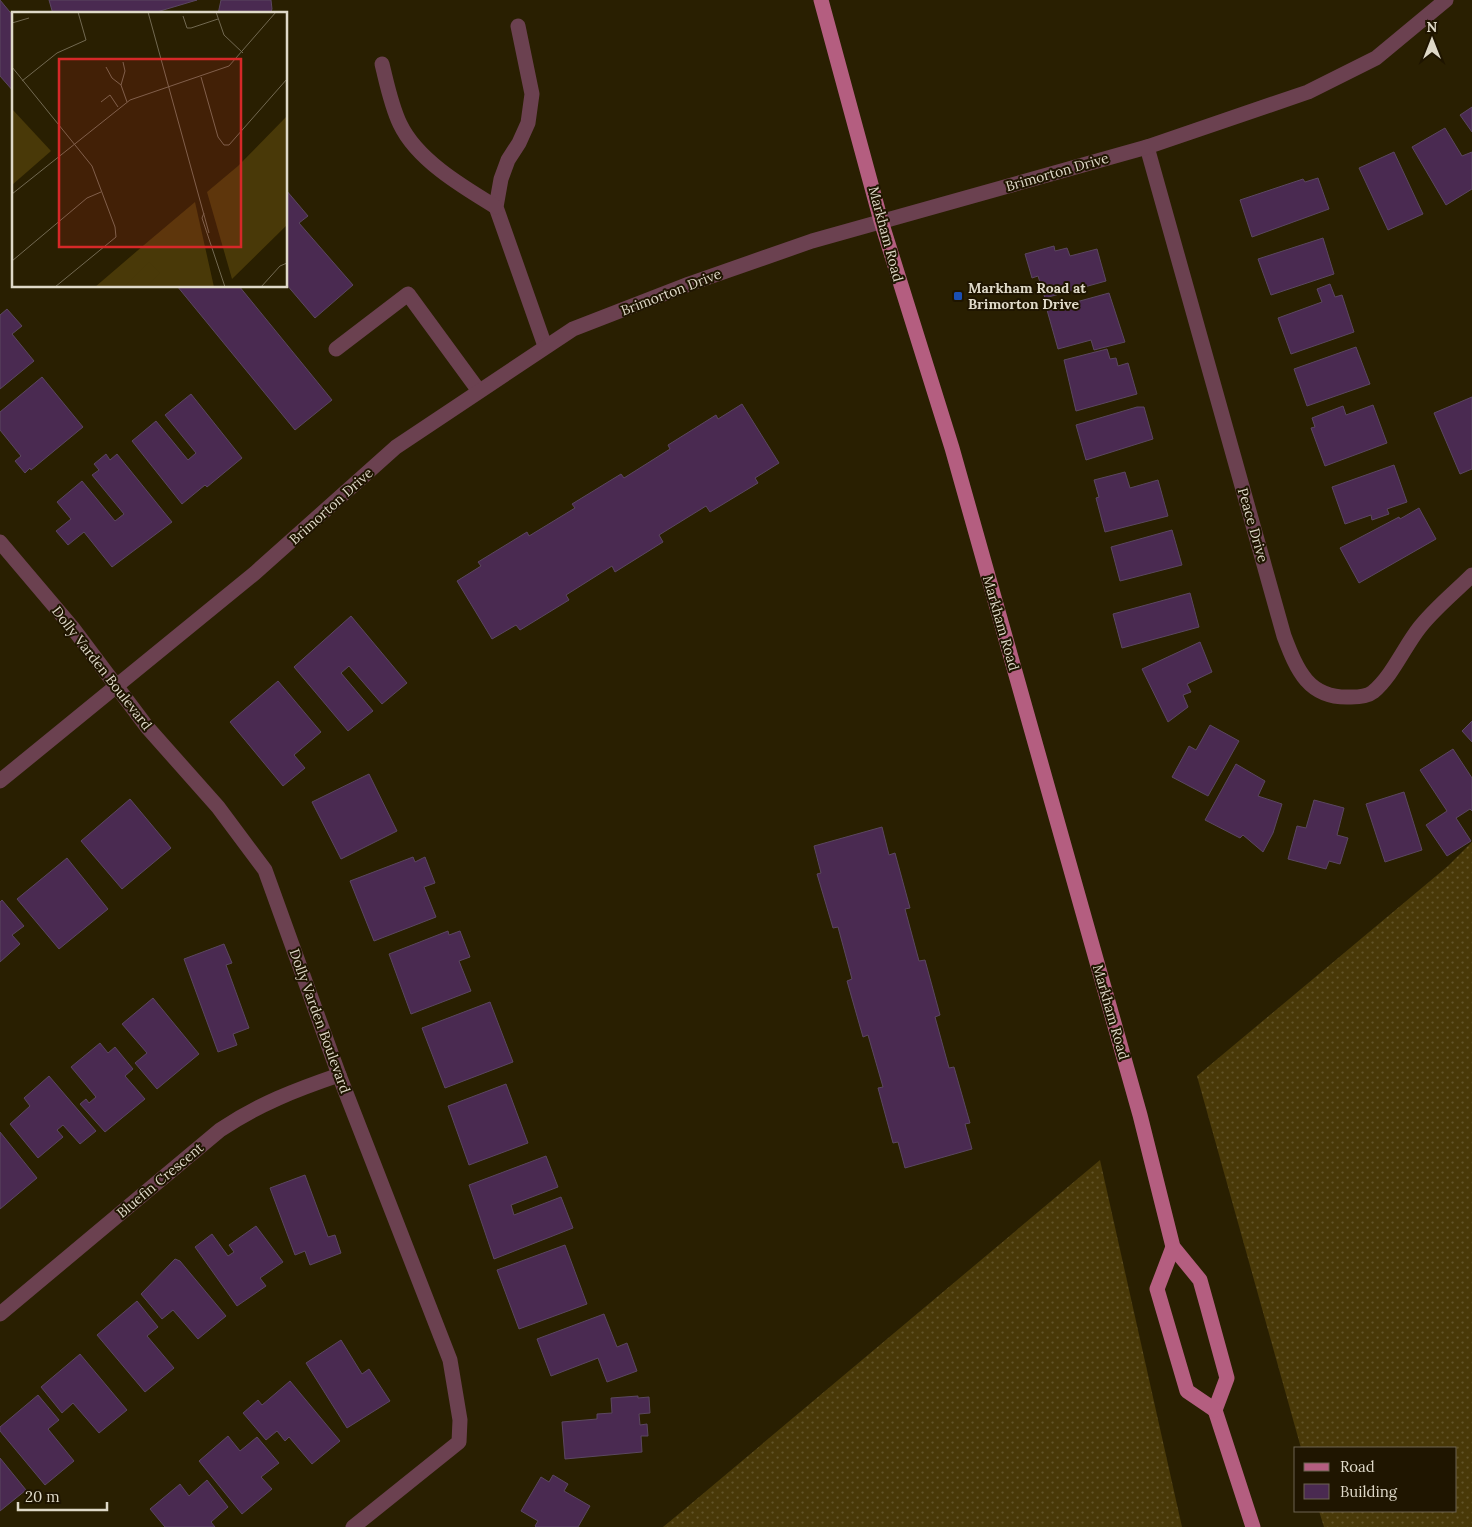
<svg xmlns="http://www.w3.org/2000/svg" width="1472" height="1527" viewBox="0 0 1472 1527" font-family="Lora,serif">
<defs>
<pattern id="grass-dots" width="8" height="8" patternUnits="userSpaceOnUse" patternTransform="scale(1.25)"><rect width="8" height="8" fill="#493908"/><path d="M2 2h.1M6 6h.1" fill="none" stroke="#63552a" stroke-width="1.8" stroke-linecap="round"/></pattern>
</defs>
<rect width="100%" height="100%" fill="#291f01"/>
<g fill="url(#grass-dots)">
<path d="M1472,842v685h-148l-5,-16h137v-63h-155l-104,-372 251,-210z"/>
<path d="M1100,1160l82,367h-519l23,-19z"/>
</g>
<g fill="#4a2a51" stroke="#5b4760">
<path d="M0,0l14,17v75l-14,-16z"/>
<path d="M49,0h148l-47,14h-97z"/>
<path d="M221,0h50l1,9 -2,5h-52z"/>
<path d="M1472,107v25l-12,-17z"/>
<path d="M1445,128l17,28 10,-4v37l-26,16 -34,-58z"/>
<path d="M1394,152l29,62 -35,16 -29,-62z"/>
<path d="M1318,178l11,31 -77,28 -12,-37 63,-21 2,3z"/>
<path d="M286,190l22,26 -9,7 54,62 -38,33 -29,-34z"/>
<path d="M1323,238l11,36 -63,21 -13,-36z"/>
<path d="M1054,246l1,5 12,-3 3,8 27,-7 9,32 -61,17 -7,-22 -6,2 -7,-24z"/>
<path d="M1330,284l5,13 7,-2 12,37 -63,22 -13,-36 44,-16 -5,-13z"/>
<path d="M177,286h62l93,114 -37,30z"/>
<path d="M1109,293l16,49 -31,8 -3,-10 -33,9 -11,-39z"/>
<path d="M7,309l15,17 -10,8 22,27 -34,28v-74z"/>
<path d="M1356,347l14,37 -63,22 -13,-37z"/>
<path d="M1107,349l3,10 6,-1 2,8 10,-3 9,31 -61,17 -12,-51z"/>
<path d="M42,377l41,50 -52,43 -1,-2 -5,5 -10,-12 6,-5 -21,-26v-18z"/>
<path d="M191,394l51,64 -35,29 -2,-2 -23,19 -50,-63 24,-20 32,39 8,-7 -31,-38z"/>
<path d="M1472,397v72l-12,5 -26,-61z"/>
<path d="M742,404l37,59 -24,15 3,5 -48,29 -4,-6 -47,29 4,7 -48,30 -3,-6 -46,29 3,5 -49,30 -4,-5 -24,14 -35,-58 24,-15 -3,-4 49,-30 2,4 46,-28 -3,-4 49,-30 3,4 46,-29 -2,-4 48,-30 2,4z"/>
<path d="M1373,405l14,38 -62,23 -14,-38 4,-1 -3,-9 31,-12 3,9z"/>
<path d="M1137,407h7l9,32 -67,21 -10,-35z"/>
<path d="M106,454l4,6 7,-6 55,68 -60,45 -28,-35 -16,13 -12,-14 15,-12 -14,-17 25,-21 33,40 9,-7 -32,-39 7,-5 -5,-6z"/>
<path d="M1394,465l13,37 -20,7 2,5 -17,6 -1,-5 -26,9 -13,-37z"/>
<path d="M1125,472l5,16 28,-8 10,36 -63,16 -9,-34 3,-1 -5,-17z"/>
<path d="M1419,508l17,31 -77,44 -19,-35 59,-31 1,2z"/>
<path d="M1172,530l10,35 -62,16 -9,-34z"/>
<path d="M1190,593l9,34 -77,21 -9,-34z"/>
<path d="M351,616l56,67 -25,21 -33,-38 -8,7 32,38 -25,20 -54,-64z"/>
<path d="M1200,642l12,30 -25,12 4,8 -8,3 5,12 -20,15 -26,-53z"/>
<path d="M278,681l43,51 -27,23 11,13 -22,18 -53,-64z"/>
<path d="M1472,721v21l-10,-11z"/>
<path d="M1210,725l29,16 -31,55 -36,-19 17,-31 7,4z"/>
<path d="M1453,749l19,29v33l-2,-2 -14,9 15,23 -24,15 -21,-31 21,-14 -27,-41z"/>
<path d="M1236,764l29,17 -7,15 24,8 -9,29 -10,19 -20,-17 -3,3 -35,-18z"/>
<path d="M369,774l28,57 -56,28 -29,-57z"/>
<path d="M1404,792l18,58 -37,12 -19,-58z"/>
<path d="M130,799l41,49 -49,41 -41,-48z"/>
<path d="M1314,800l30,8 -7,27 11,3 -8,26 -11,-3 -3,8 -38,-10 9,-33 9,2z"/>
<path d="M882,827l7,28 6,-2 15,55 -5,1 14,52 6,-1 15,55 -5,2 14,51 5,-1 16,56 -5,1 7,25 -67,19 -7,-26 -5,1 -15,-55 5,-1 -15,-52 -5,2 -16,-56 5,-2 -14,-52 -5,1 -16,-54 4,-1 -7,-27z"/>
<path d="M413,857l2,5 10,-5 10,26 -11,4 12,30 -62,24 -24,-60z"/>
<path d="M67,858l41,51 -49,40 -42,-50z"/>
<path d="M2,900l22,26 -12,9 8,9 -20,18v-60z"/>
<path d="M448,931l1,4 11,-4 10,26 -11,4 12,30 -60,23 -22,-60z"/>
<path d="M224,944l8,19 -6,2 23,63 -16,6 4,11 -19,7 -34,-93z"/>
<path d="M153,998l46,56 -42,35 -22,-26 12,-10 -25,-29z"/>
<path d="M490,1002l23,60 -68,26 -23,-60z"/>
<path d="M100,1043l8,10 7,-6 18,22 -8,7 20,23 -40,33 -25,-28 6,-5 3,4 7,-6 -25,-30z"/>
<path d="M49,1076l47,55 -16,13 -17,-19 -6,5 6,7 -25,21 -28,-34 20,-18 -6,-8z"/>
<path d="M506,1084l22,59 -59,22 -21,-59z"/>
<path d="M0,1132l37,46 -37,31z"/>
<path d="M546,1156l12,31 -47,18 3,10 47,-18 12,31 -79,31 -25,-74z"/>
<path d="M305,1175l23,62 7,-2 6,18 -31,12 -5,-14 -10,4 -25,-67z"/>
<path d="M256,1226l27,36 -23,16 6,8 -29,20 -42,-59 17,-13 16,22 6,-4 -5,-7z"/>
<path d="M565,1245l22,59 -68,25 -22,-59z"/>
<path d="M175,1259l5,2 46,55 -28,23 -25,-29 -11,9 -21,-25z"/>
<path d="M137,1301l21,26 -11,9 27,32 -29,24 -48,-57z"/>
<path d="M604,1314l13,33 10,-4 10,28 -30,11 -9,-24 -47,18 -14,-37z"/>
<path d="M341,1340l21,34 7,-5 21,32 -43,27 -41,-65z"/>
<path d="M80,1354l47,56 -28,23 -26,-30 -11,10 -21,-26z"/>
<path d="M290,1381l50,60 -28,23 -23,-27 -4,4 -8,-10 -11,9 -23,-27 15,-13 4,5z"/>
<path d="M38,1395l21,25 -11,9 26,32 -29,24 -45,-54v-4z"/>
<path d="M638,1396v2l11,-1 1,16 -11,1 1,11 7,-1 1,12h-7l1,16 -77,7 -3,-37 35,-3v-5l15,-1 -1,-15z"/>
<path d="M228,1436l12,15 17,-14 22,26 -18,14 11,12 -30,25 -43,-53z"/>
<path d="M0,1458l26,32 -26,21z"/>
<path d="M553,1475l15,9 -4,7 26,15 -12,21h-42l-1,-1 3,-5 -17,-10 20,-34 8,5z"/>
<path d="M207,1480l21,27 -17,15 4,5h-50l-15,-18 30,-25 9,12z"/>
</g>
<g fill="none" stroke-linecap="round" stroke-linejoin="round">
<g stroke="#6b4150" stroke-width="15">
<path d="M518,26l14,68 -4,29 -9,20 -11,17 -7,19 -5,28 49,139"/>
<path d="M382,64c5,20 9,41 18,60 17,36 63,63 96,83"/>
<path d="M1147,147l137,489c13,34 24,63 67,61 6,0 17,-1 22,-5 20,-17 31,-45 47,-65 15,-19 35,-35 52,-52"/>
<path d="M336,349l72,-55 71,97"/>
<path d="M0,542l72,85 75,100 71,80 47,63 74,205 111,285 10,60 -1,22 -106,85"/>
<path d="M0,781l255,-208 141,-126 177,-118 116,-45 123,-43 335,-94 161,-55 68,-34 70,-58"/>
<path d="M0,1314l220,-184c39,-26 75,-40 119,-55"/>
</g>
<g stroke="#b45e80" stroke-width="15">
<path d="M821,0l60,221 71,227 188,667 33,132 27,33 7,25 20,73 -12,32 38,117"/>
<path d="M1173,1247l-16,42 30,102 28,19"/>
</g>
</g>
<rect fill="#1a4fb4" stroke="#1f1500" stroke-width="2" x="953" y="291" width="10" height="10" rx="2.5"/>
<g text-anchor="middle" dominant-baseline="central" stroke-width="4" stroke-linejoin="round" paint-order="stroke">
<g font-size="14" fill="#dfd9c8" stroke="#1f1500">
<text transform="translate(1057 172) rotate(-16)">Brimorton Drive</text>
<text transform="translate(886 234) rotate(75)">Markham Road</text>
<text transform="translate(671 292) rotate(-21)">Brimorton Drive</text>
<text transform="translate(331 506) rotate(-42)">Brimorton Drive</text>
<text transform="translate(1253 525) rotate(74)">Peace Drive</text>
<text transform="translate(1001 623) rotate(74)">Markham Road</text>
<text transform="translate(102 668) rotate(52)">Dolly Varden Boulevard</text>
<text transform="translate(1111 1012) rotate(74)">Markham Road</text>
<text transform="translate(320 1021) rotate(70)">Dolly Varden Boulevard</text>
<text transform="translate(160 1180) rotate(-40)">Bluefin Crescent</text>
</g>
<g font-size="14" font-weight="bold" fill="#dfd9c8" stroke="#1f1500" text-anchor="start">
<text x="968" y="288">Markham Road at<tspan x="968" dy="16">Brimorton Drive</tspan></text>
</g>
</g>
<g transform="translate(12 12)">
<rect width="275" height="275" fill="#291f01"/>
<path d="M275,104v109l-55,54 -25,-87 31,-26zM183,190l19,85h-119l49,-42z" fill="#493908"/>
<path d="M0,97l39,42 -39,34z" fill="#493908"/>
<path d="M137,250l11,11 -14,14h-22z" fill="#493908"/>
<path fill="none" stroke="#726951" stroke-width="1" d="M136,0l61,221M204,0l8,23 19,18M171,4l4,12h4l27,-9M0,11l17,-5M111,50l2,9 -4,14 6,17M0,55l80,99 23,61 1,10 -61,50M94,55l6,11 9,7M189,65l17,60 6,8h5l58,-66M10,69l35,-28 29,-13 -8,-28M89,90l9,-7 8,12M0,182l118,-94 99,-34 47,-54M192,201l-2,5 23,69M0,249l75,-63 14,-6M249,275l19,-21 7,-3"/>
<path fill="#d62828" fill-opacity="0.15" stroke="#d62828" stroke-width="2.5" d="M47,47h182v188h-182z"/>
<rect width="275" height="275" fill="none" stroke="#dfd9c8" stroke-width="2.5"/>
</g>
<rect x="1294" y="1447" width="162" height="65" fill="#1f1500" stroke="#6c6350"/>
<rect x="1304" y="1463" width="25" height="8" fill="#b45e80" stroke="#6c6350"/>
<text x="1340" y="1472" font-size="15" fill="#dfd9c8">Road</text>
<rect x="1304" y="1484" width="25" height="15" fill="#4a2a51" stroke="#6c6350"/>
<text x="1340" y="1497" font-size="15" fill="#dfd9c8">Building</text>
<g transform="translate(1432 40)" stroke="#1f1500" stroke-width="4" paint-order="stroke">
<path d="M0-4L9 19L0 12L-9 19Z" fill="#dfd9c8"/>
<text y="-8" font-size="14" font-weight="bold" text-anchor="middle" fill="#dfd9c8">N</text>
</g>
<path d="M18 1502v8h89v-8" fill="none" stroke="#dfd9c8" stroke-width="2.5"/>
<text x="25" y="1502" font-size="15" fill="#dfd9c8" stroke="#1f1500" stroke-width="4" paint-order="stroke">20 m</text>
</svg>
